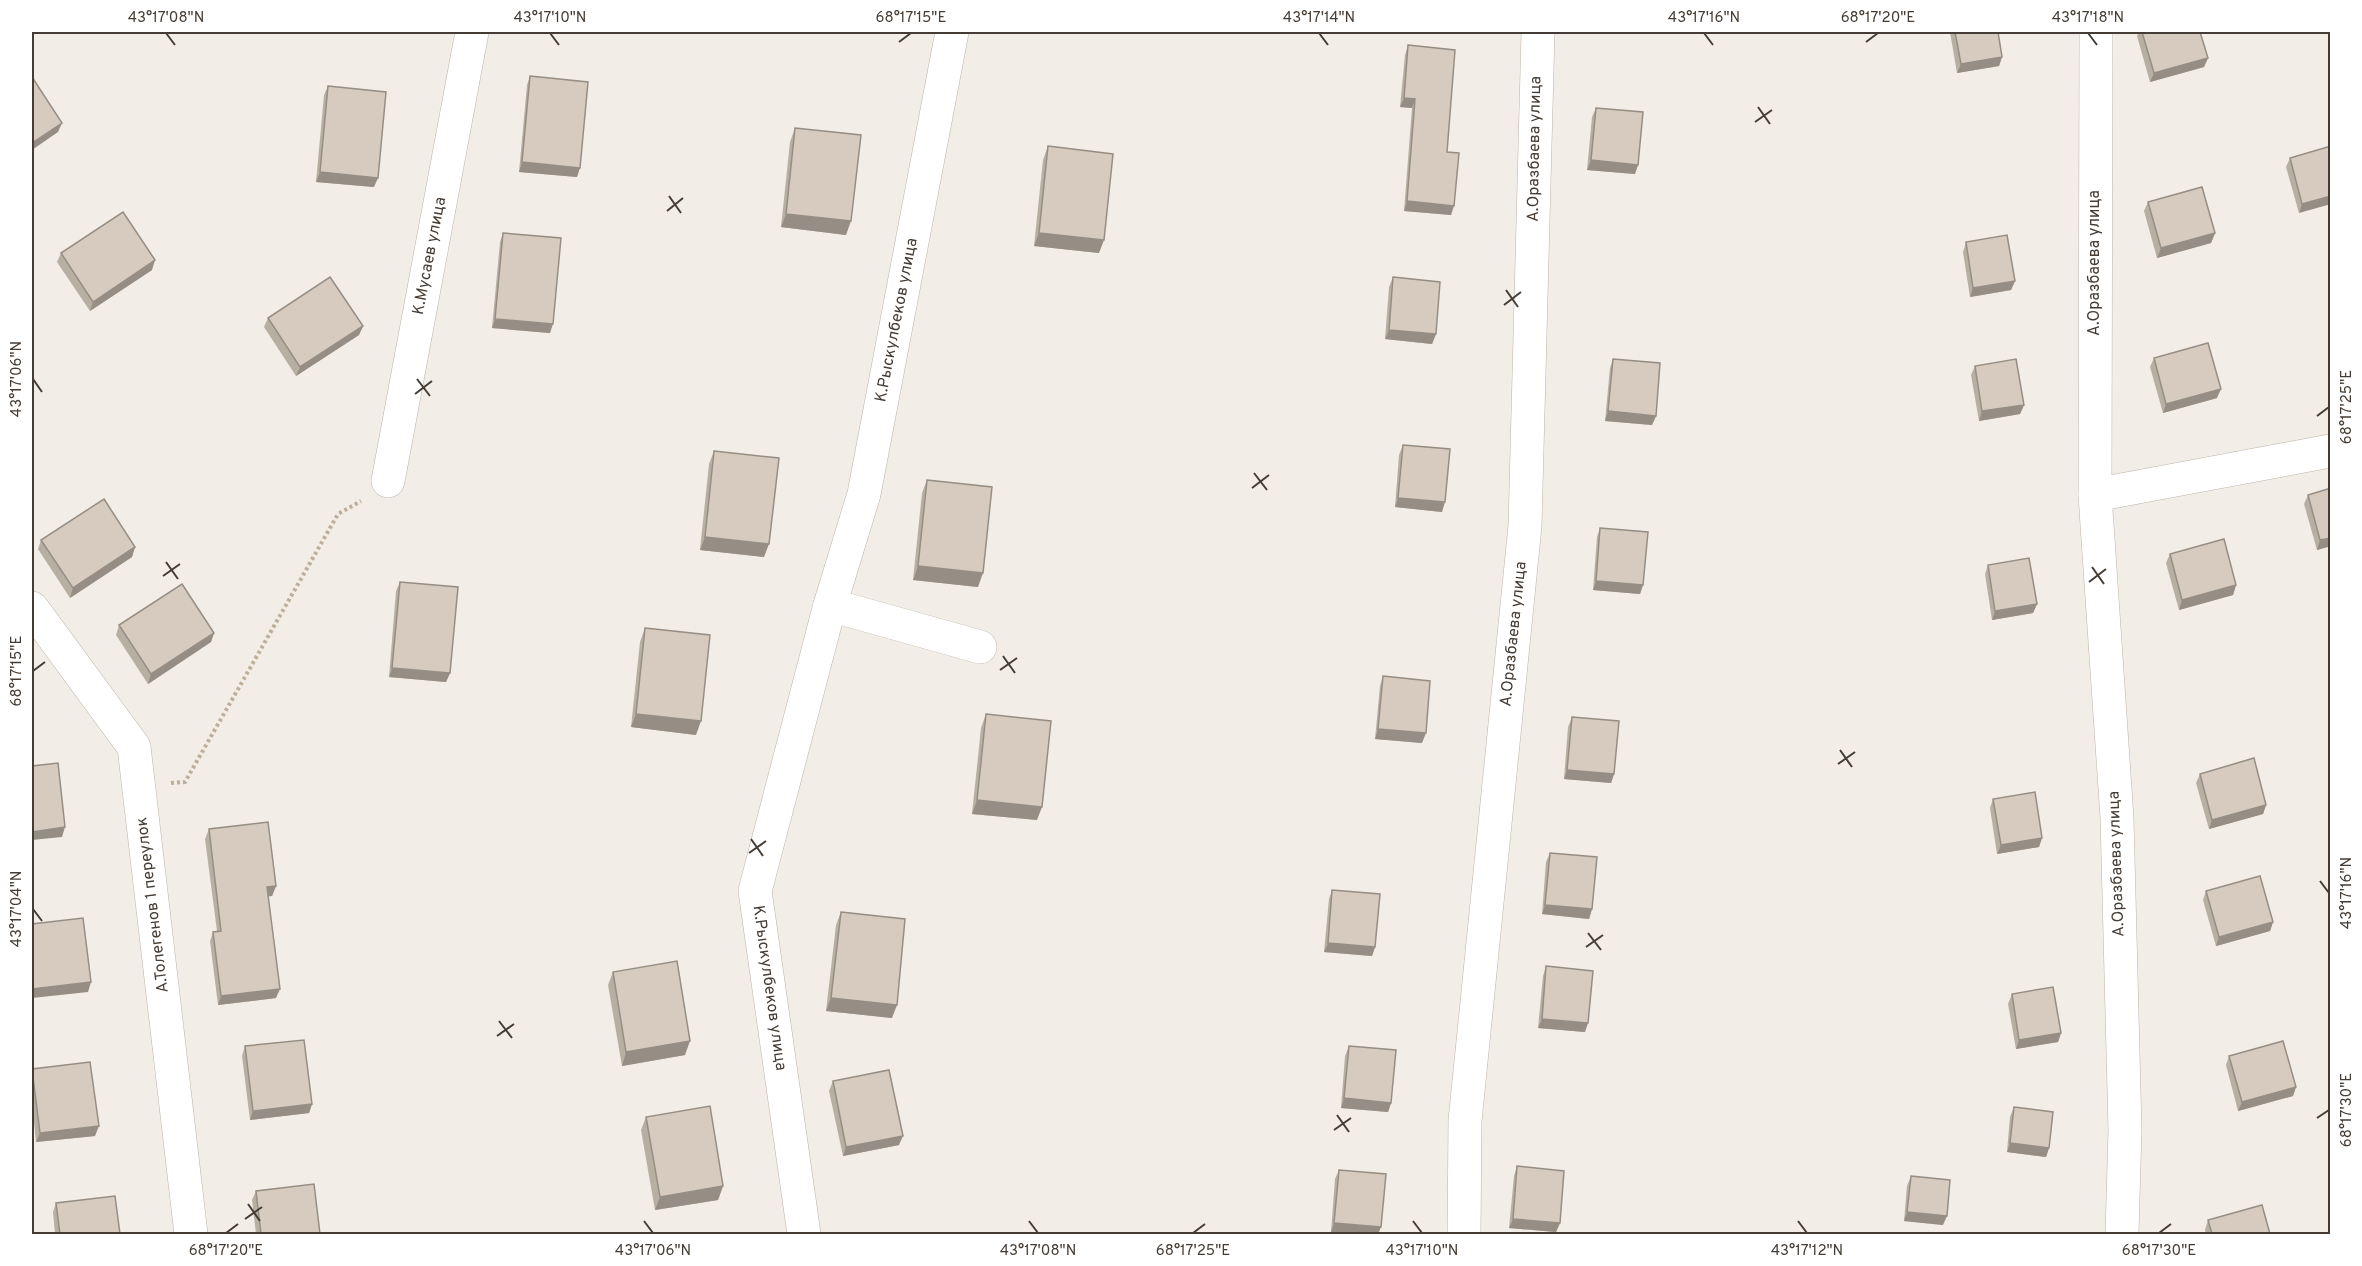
<svg xmlns="http://www.w3.org/2000/svg" width="2362" height="1266" viewBox="0 0 2362 1266" font-family="Overpass,sans-serif">
<rect width="100%" height="100%" fill="#f2ede6"/>
<g fill="none" stroke-linecap="round" stroke-linejoin="round">
<g stroke="#bdb4a9" stroke-width="34">
<g id="minor">
<path d="M2096,32l-1,463 22,323 8,312 -3,104"/>
<path d="M388,481l84,-449"/>
<path d="M2095,495l235,-44"/>
<path d="M830,605l150,42"/>
<path d="M32,608l102,139 57,487"/>
<path d="M804,1234l-49,-343 75,-286 34,-111 88,-462"/>
<path d="M1464,1234l1,-113 60,-595 13,-494"/>
</g>
</g>
<path stroke="#beae9a" stroke-width="4" stroke-dasharray="3 3" stroke-linecap="butt" d="M171,783l14,-1 153,-268 23,-13"/>
<use href="#minor" stroke="#fff" stroke-width="33"/>
</g>
<g fill="#b8afa3">
<path d="M1950,32h48l4,25 -3,9 -42,7z"/>
<path d="M2139,32h61l8,26 -4,9 -54,15 -13,-46z"/>
<path d="M1408,45l39,107 4,63 -47,-4 8,-103 -12,-1 5,-52z"/>
<path d="M530,76l47,101 -58,-5 8,-87z"/>
<path d="M328,86l46,101 -58,-5 8,-87z"/>
<path d="M1596,108l39,66 -48,-4 5,-53z"/>
<path d="M795,128l51,107 -65,-8 9,-85z"/>
<path d="M1048,146l51,107 -65,-7 9,-86z"/>
<path d="M2331,146l-32,67 -13,-46 4,-9z"/>
<path d="M2148,202l67,31 -4,10 -54,15 -13,-47z"/>
<path d="M503,233l47,100 -58,-5 8,-86z"/>
<path d="M1966,242l49,39 -4,9 -41,7 -7,-45z"/>
<path d="M61,253l91,17 -62,41 -33,-49z"/>
<path d="M1393,277l43,57 -4,10 -47,-5 4,-52z"/>
<path d="M268,318l95,8 -4,9 -63,41 -32,-49z"/>
<path d="M2154,358l63,40 -54,15 -13,-46z"/>
<path d="M1613,359l43,57 -4,9 -47,-4 5,-53z"/>
<path d="M1975,366l49,39 -4,9 -41,7 -8,-46z"/>
<path d="M1403,445l39,67 -47,-5 4,-52z"/>
<path d="M714,451l50,106 -64,-7 9,-86z"/>
<path d="M927,480l51,107 -65,-7 9,-87z"/>
<path d="M2331,488v58l-14,4 -13,-46 4,-9z"/>
<path d="M1600,528l43,57 -3,9 -47,-4 4,-53z"/>
<path d="M41,540l94,7 -3,10 -62,41 -32,-49z"/>
<path d="M2170,554l66,31 -3,10 -54,15 -13,-47z"/>
<path d="M1988,565l49,39 -4,9 -41,7 -7,-46z"/>
<path d="M400,582l50,91 -4,9 -57,-5 7,-86z"/>
<path d="M119,625l95,8 -3,9 -63,42 -32,-49z"/>
<path d="M645,628l51,107 -65,-8 9,-85z"/>
<path d="M1383,676l39,67 -47,-4 5,-53z"/>
<path d="M986,714l51,106 -65,-6 9,-86z"/>
<path d="M1572,717l42,57 -3,9 -47,-4 4,-52z"/>
<path d="M2200,774l66,31 -3,9 -54,15 -13,-46z"/>
<path d="M1993,799l49,39 -3,9 -42,7 -7,-46z"/>
<path d="M209,829l67,57 -4,10h-4l8,102 -58,7 -8,-64 3,-9 4,-1 -12,-92z"/>
<path d="M1550,853l42,56 -3,10 -47,-5 4,-52z"/>
<path d="M1332,890l43,57 -3,9 -48,-4 5,-53z"/>
<path d="M2206,891l67,31 -3,9 -54,15 -13,-46z"/>
<path d="M841,912l51,106 -66,-7 10,-86z"/>
<path d="M1546,966l39,66 -47,-4 5,-52z"/>
<path d="M613,972l72,83 -63,11 -14,-81z"/>
<path d="M2012,994l49,39 -3,9 -42,7 -8,-45z"/>
<path d="M245,1046l67,58 -3,9 -59,7 -8,-64z"/>
<path d="M1349,1046l42,57 -3,9 -47,-4 4,-52z"/>
<path d="M2229,1056l67,31 -3,9 -55,15 -12,-46z"/>
<path d="M32,1069l63,67 -59,6 -4,-40z"/>
<path d="M833,1081l66,64 -56,11 -14,-65z"/>
<path d="M2014,1107l35,41 -3,9 -39,-5 3,-35z"/>
<path d="M646,1117l77,69 -5,14 -63,10 -14,-80z"/>
<path d="M1517,1166l43,57 -4,9 -47,-4 5,-52z"/>
<path d="M1339,1170l42,57 -3,7h-18l-29,-2 4,-53z"/>
<path d="M1911,1176l32,49 -39,-4 3,-35z"/>
<path d="M256,1191l64,43h-64l-4,-34z"/>
<path d="M56,1203l64,31h-65l-2,-22z"/>
<path d="M2208,1220l62,14h-64l-1,-4z"/>
</g>
<g fill="#968e85">
<path d="M2002,57l-3,9 -42,7 4,-9z"/>
<path d="M2208,58l-4,9 -54,15 4,-9z"/>
<path d="M1404,98l11,1 -3,9 -12,-1z"/>
<path d="M62,123l-4,9 -26,18v-7z"/>
<path d="M1591,160l47,5 -3,9 -48,-4z"/>
<path d="M522,162l58,6 -3,9 -58,-5z"/>
<path d="M320,172l58,6 -4,9 -58,-5z"/>
<path d="M2331,196v8l-32,9 3,-9z"/>
<path d="M1407,201l47,5 -3,9 -47,-4z"/>
<path d="M786,214l65,7 -5,14 -65,-8z"/>
<path d="M1039,233l65,7 -5,13 -65,-7z"/>
<path d="M2215,233l-4,10 -54,15 4,-10z"/>
<path d="M155,260l-3,10 -62,41 3,-9z"/>
<path d="M2015,281l-4,9 -41,7 3,-9z"/>
<path d="M495,319l58,5 -3,9 -58,-5z"/>
<path d="M363,326l-4,9 -63,41 4,-9z"/>
<path d="M1389,330l47,4 -4,10 -47,-5z"/>
<path d="M2221,389l-4,9 -54,15 3,-9z"/>
<path d="M2024,405l-4,9 -41,7 3,-10z"/>
<path d="M1608,411l48,5 -4,9 -47,-4z"/>
<path d="M1398,498l47,4 -3,10 -47,-5z"/>
<path d="M705,537l64,7 -5,13 -64,-7z"/>
<path d="M2331,538v8l-14,4 3,-10z"/>
<path d="M135,547l-3,10 -62,41 3,-10z"/>
<path d="M918,566l65,7 -5,14 -65,-7z"/>
<path d="M1596,581l47,4 -3,9 -47,-4z"/>
<path d="M2236,585l-3,10 -54,15 3,-10z"/>
<path d="M2037,604l-4,9 -41,7 3,-9z"/>
<path d="M214,633l-3,9 -63,42 3,-10z"/>
<path d="M392,668l58,5 -4,9 -57,-5z"/>
<path d="M636,714l65,7 -5,14 -65,-8z"/>
<path d="M1378,729l48,4 -4,10 -47,-4z"/>
<path d="M1567,770l47,4 -3,9 -47,-4z"/>
<path d="M977,800l65,7 -5,13 -65,-6z"/>
<path d="M2266,805l-3,9 -54,15 3,-9z"/>
<path d="M65,827l-3,10 -30,3v-8z"/>
<path d="M2042,838l-3,9 -42,7 4,-9z"/>
<path d="M276,886l-4,10 -8,1 3,-10z"/>
<path d="M1545,905l47,4 -3,10 -47,-5z"/>
<path d="M2273,922l-3,9 -54,15 3,-9z"/>
<path d="M1328,943l47,4 -3,9 -48,-4z"/>
<path d="M91,982l-3,10 -56,6v-9z"/>
<path d="M280,989l-4,9 -58,7 3,-9z"/>
<path d="M831,998l66,7 -5,13 -66,-7z"/>
<path d="M1542,1019l46,4 -3,9 -47,-4z"/>
<path d="M2061,1033l-3,9 -42,7 3,-9z"/>
<path d="M690,1041l-5,14 -63,11 4,-14z"/>
<path d="M2296,1087l-3,9 -55,15 4,-9z"/>
<path d="M1344,1098l47,5 -3,9 -47,-4z"/>
<path d="M312,1104l-3,9 -59,7 3,-9z"/>
<path d="M99,1126l-4,10 -59,6 4,-9z"/>
<path d="M903,1136l-4,9 -56,11 3,-9z"/>
<path d="M2010,1143l39,5 -3,9 -39,-5z"/>
<path d="M723,1186l-5,14 -63,10 5,-13z"/>
<path d="M1907,1212l40,4 -4,9 -39,-4z"/>
<path d="M1513,1219l47,4 -4,9 -47,-4z"/>
<path d="M1334,1223l47,4 -3,7h-18l-29,-2z"/>
</g>
<g fill="#d6cbbe" stroke="#968e85" stroke-width="1.5">
<path d="M1955,32h43l4,25 -41,7z"/>
<path d="M2142,32h58l8,26 -54,15z"/>
<path d="M1408,45l47,5 -8,102 12,1 -5,53 -47,-5 8,-102 -11,-1z"/>
<path d="M530,76l58,6 -8,86 -58,-6z"/>
<path d="M32,77l30,46 -30,20z"/>
<path d="M328,86l58,6 -8,86 -58,-6z"/>
<path d="M1596,108l47,4 -5,53 -47,-5z"/>
<path d="M795,128l66,7 -10,86 -65,-7z"/>
<path d="M1048,146l65,8 -9,86 -65,-7z"/>
<path d="M2331,146v50l-29,8 -12,-46z"/>
<path d="M2202,187l13,46 -54,15 -13,-46z"/>
<path d="M123,212l32,48 -62,42 -32,-49z"/>
<path d="M503,233l58,5 -8,86 -58,-5z"/>
<path d="M2007,235l8,46 -42,7 -7,-46z"/>
<path d="M330,277l33,49 -63,41 -32,-49z"/>
<path d="M1393,277l47,5 -4,52 -47,-4z"/>
<path d="M2208,343l13,46 -55,15 -12,-46z"/>
<path d="M1613,359l47,4 -4,53 -48,-5z"/>
<path d="M2016,359l8,46 -42,6 -7,-45z"/>
<path d="M1403,445l47,4 -5,53 -47,-4z"/>
<path d="M714,451l65,7 -10,86 -64,-7z"/>
<path d="M927,480l65,7 -9,86 -65,-7z"/>
<path d="M2331,488v50l-11,2 -12,-45z"/>
<path d="M104,499l31,48 -62,41 -32,-48z"/>
<path d="M1600,528l48,4 -5,53 -47,-4z"/>
<path d="M2224,539l12,46 -54,15 -12,-46z"/>
<path d="M2029,558l8,46 -42,7 -7,-46z"/>
<path d="M400,582l58,5 -8,86 -58,-5z"/>
<path d="M182,584l32,49 -63,41 -32,-49z"/>
<path d="M645,628l65,7 -9,86 -65,-7z"/>
<path d="M1383,676l47,5 -4,52 -48,-4z"/>
<path d="M986,714l65,7 -9,86 -65,-7z"/>
<path d="M1572,717l47,4 -5,53 -47,-4z"/>
<path d="M2254,758l12,47 -54,15 -12,-46z"/>
<path d="M58,763l7,64 -33,5v-66z"/>
<path d="M2035,792l7,46 -41,7 -8,-46z"/>
<path d="M268,822l8,64 -9,1 13,102 -59,7 -8,-64 8,-1 -12,-102z"/>
<path d="M1550,853l47,4 -5,52 -47,-4z"/>
<path d="M2260,876l13,46 -54,15 -13,-46z"/>
<path d="M1332,890l48,4 -5,53 -47,-4z"/>
<path d="M841,912l64,7 -8,86 -66,-7z"/>
<path d="M83,918l8,64 -59,7v-65z"/>
<path d="M677,961l13,80 -64,11 -13,-80z"/>
<path d="M1546,966l47,5 -5,52 -46,-4z"/>
<path d="M2053,987l8,46 -42,7 -7,-46z"/>
<path d="M304,1040l8,64 -59,7 -8,-65z"/>
<path d="M2283,1041l13,46 -54,15 -13,-46z"/>
<path d="M1349,1046l47,4 -5,53 -47,-5z"/>
<path d="M90,1062l9,64 -59,7 -8,-64z"/>
<path d="M889,1070l14,66 -57,11 -13,-66z"/>
<path d="M710,1106l13,80 -63,11 -14,-80z"/>
<path d="M2014,1107l39,5 -4,36 -39,-5z"/>
<path d="M1517,1166l47,5 -4,52 -47,-4z"/>
<path d="M1339,1170l47,4 -5,53 -47,-4z"/>
<path d="M1911,1176l39,4 -3,36 -40,-4z"/>
<path d="M314,1184l6,50h-59l-5,-43z"/>
<path d="M115,1196l5,38h-60l-4,-31z"/>
<path d="M2262,1205l8,29h-58l-4,-14z"/>
</g>
<path fill="none" stroke="#453d35" stroke-width="2" d="M166,33l9,12M550,33l9,12M1319,33l9,12M1704,33l9,12M2088,33l9,12M899,42l12,-9M1866,42l12,-9M1758,107l12,17M1755,122l17,-12M669,196l12,17M667,211l16,-13M1506,290l12,17M1504,305l17,-13M33,379l9,13M417,379l13,17M415,394l17,-13M2317,416l12,-9M1254,473l13,17M1252,488l17,-13M166,562l12,17M2092,567l12,17M163,576l17,-12M2089,582l17,-13M1003,656l12,17M1000,670l17,-12M33,671l12,-9M1840,750l12,17M1838,764l17,-12M751,839l12,17M749,853l17,-12M2320,881l9,12M33,909l9,12M1588,933l13,17M1586,947l17,-12M499,1021l13,17M497,1036l17,-12M1337,1115l12,17M2317,1118l12,-8M1334,1130l17,-12M248,1204l12,17M245,1219l17,-12M644,1221l9,12M1029,1221l9,12M1413,1221l9,12M1798,1221l9,12M226,1233l12,-9M1193,1233l12,-9M2159,1233l12,-9"/>
<g text-anchor="middle" dominant-baseline="central" stroke-width="4.5" stroke-linejoin="round" paint-order="stroke">
<g font-size="16" fill="#453d35" stroke="#fff">
<text transform="translate(1535 149) rotate(-89)">А.Оразбаева улица</text>
<text transform="translate(430 256) rotate(-79)">К.Мусаев улица</text>
<text transform="translate(2095 263) rotate(-90)">А.Оразбаева улица</text>
<text transform="translate(897 320) rotate(-79)">К.Рыскулбеков улица</text>
<text transform="translate(1514 634) rotate(-84)">А.Оразбаева улица</text>
<text transform="translate(2117 864) rotate(-92)">А.Оразбаева улица</text>
<text transform="translate(153 905) rotate(-97)">А.Толегенов 1 переулок</text>
<text transform="translate(769 988) rotate(82)">К.Рыскулбеков улица</text>
</g>
</g>
<rect width="2362" height="1266" fill="none" stroke="#ffffff" stroke-width="66"/>
<rect x="33" y="33" width="2296" height="1200" fill="none" stroke="#453d35" stroke-width="2"/>
<g font-size="15" text-anchor="middle" fill="#453d35">
<text x="166" y="22">43°17'08"N</text>
<text x="550" y="22">43°17'10"N</text>
<text x="911" y="22">68°17'15"E</text>
<text x="1319" y="22">43°17'14"N</text>
<text x="1704" y="22">43°17'16"N</text>
<text x="1878" y="22">68°17'20"E</text>
<text x="2088" y="22">43°17'18"N</text>
<text transform="translate(16 379) rotate(-90)" y="5">43°17'06"N</text>
<text transform="translate(2346 407) rotate(-90)" y="5">68°17'25"E</text>
<text transform="translate(16 671) rotate(-90)" y="5">68°17'15"E</text>
<text transform="translate(2346 893) rotate(-90)" y="5">43°17'16"N</text>
<text transform="translate(16 909) rotate(-90)" y="5">43°17'04"N</text>
<text transform="translate(2346 1110) rotate(-90)" y="5">68°17'30"E</text>
<text x="226" y="1255">68°17'20"E</text>
<text x="653" y="1255">43°17'06"N</text>
<text x="1038" y="1255">43°17'08"N</text>
<text x="1193" y="1255">68°17'25"E</text>
<text x="1422" y="1255">43°17'10"N</text>
<text x="1807" y="1255">43°17'12"N</text>
<text x="2159" y="1255">68°17'30"E</text>
</g>
</svg>
